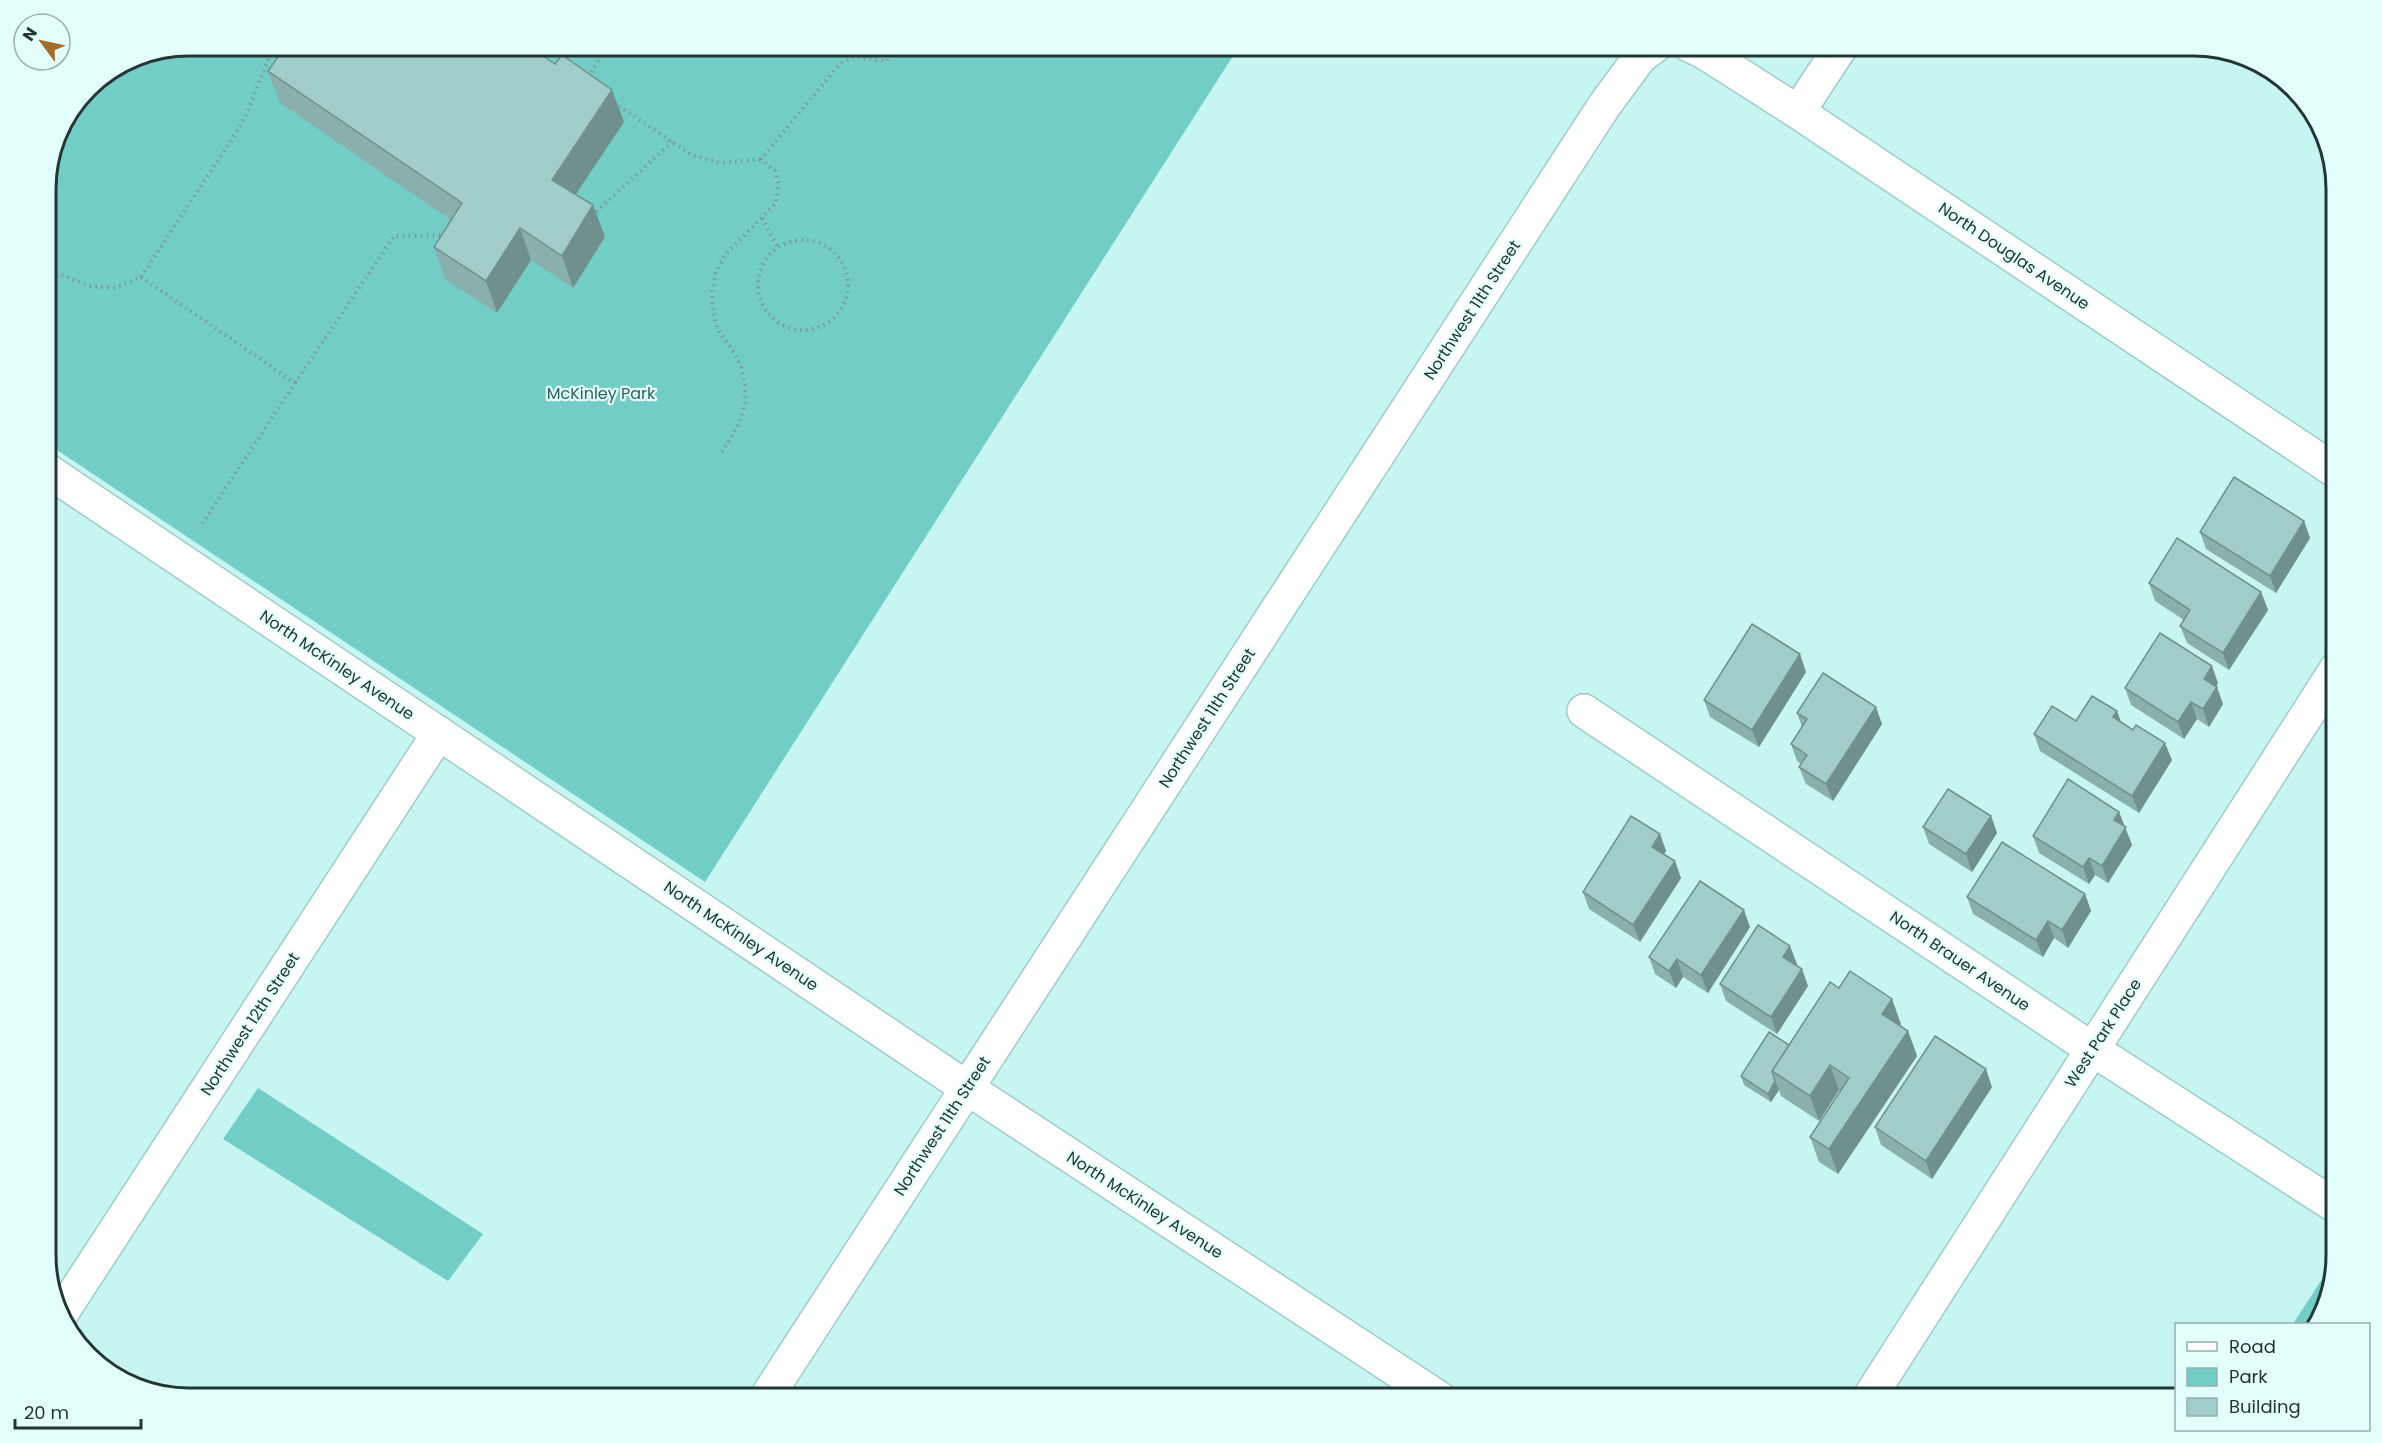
<svg xmlns="http://www.w3.org/2000/svg" width="2382" height="1443" viewBox="0 0 2382 1443" font-family="Poppins,sans-serif">
<rect width="100%" height="100%" fill="#c7f6f2"/>
<g fill="#72cdc7">
<path d="M189,45h1051l-535,837 -660,-440v-262l11,-47 31,-46 47,-31z"/>
<path d="M258,1088l225,146 -35,47 -225,-142z"/>
<path d="M2337,1256l-19,68h-25z"/>
</g>
<g fill="none" stroke-linecap="round" stroke-linejoin="round">
<g stroke="#9fccc9" stroke-width="36">
<g id="minor">
<path d="M1689,45l15,7 94,60 539,360"/>
<path d="M1798,112l44,-67"/>
<path d="M45,469l922,619 472,310"/>
<path d="M1584,711l508,338 245,158"/>
<path d="M61,1314l378,-581"/>
<path d="M766,1398l838,-1292 36,-49 16,-12"/>
<path d="M1869,1398l468,-730"/>
</g>
</g>
<g stroke="#7a9c99" stroke-width="4" stroke-dasharray="1.5 4.5" stroke-linecap="butt">
<path d="M588,77l21,-32"/>
<path d="M614,103l78,52 28,8 41,-4"/>
<path d="M592,216l80,-74"/>
<path d="M762,218l16,30"/>
<circle cx="803" cy="285" r="45"/>
<path d="M45,268l44,18 26,2 26,-11 95,-144 10,-18 28,-70"/>
<path d="M141,277l154,106 -95,144"/>
<path d="M295,383l99,-147 52,-1"/>
<path d="M722,452l18,-30 5,-17v-20l-4,-18 -6,-13 -18,-26 -4,-18 -1,-19 4,-18 8,-17 52,-53 2,-21 -3,-11 -14,-12 79,-95 13,-7 34,4 7,-16"/>
</g>
<use href="#minor" stroke="#fff" stroke-width="33"/>
</g>
<g fill="#8ab0ae">
<path d="M481,50l74,14 57,26 12,32 -49,72 18,11 12,32 -32,51 -42,-28 -34,53 -52,-34 -11,-32 17,-27 -171,-117 -12,-32z"/>
<path d="M2304,521l6,17 -34,55 -70,-44 -6,-17z"/>
<path d="M2149,583l112,9 7,18 -39,60 -42,-27 -7,-17 4,-6 -29,-19z"/>
<path d="M1806,672l-47,75 -49,-30 -6,-17z"/>
<path d="M2218,683l-2,4 7,17 -14,23 -12,-8 -13,20 -53,-34 -6,-17z"/>
<path d="M2117,711l4,11 51,38 -33,53 -99,-62 -6,-17z"/>
<path d="M1797,713l85,11 -49,77 -27,-17 -7,-17 2,-3 -4,-3 -6,-17 11,-17z"/>
<path d="M2119,812l13,33 -24,38 -13,-8 -6,9 -50,-31 -6,-17z"/>
<path d="M1991,816l6,17 -25,39 -43,-28 -6,-17z"/>
<path d="M1660,834l6,17 -2,3 17,24 -41,64 -51,-33 -6,-17z"/>
<path d="M2085,894l6,17 -23,37 -14,-10 -11,19 -70,-43 -6,-17z"/>
<path d="M1750,927l-42,66 -25,-16 -7,11 -21,-14 -6,-17z"/>
<path d="M1797,964l-1,1 12,21 -31,48 -51,-33 -6,-17z"/>
<path d="M1901,1024l-1,2 8,5 9,25 -79,118 -19,-12 -9,-25 30,-46 -1,-1 -20,31 -38,-25 -2,-6 -8,12 -27,-17 -3,-9 48,-31z"/>
<path d="M1992,1087l-60,92 -51,-34 -6,-18z"/>
</g>
<g fill="#70908d">
<path d="M612,90l12,32 -60,90 -12,-32z"/>
<path d="M593,205l12,32 -32,51 -11,-32z"/>
<path d="M520,228l11,32 -34,53 -11,-32z"/>
<path d="M2304,521l6,17 -34,55 -6,-17z"/>
<path d="M2261,592l7,18 -39,60 -6,-17z"/>
<path d="M1800,654l6,18 -47,75 -7,-17z"/>
<path d="M2212,666l6,17 -8,13 -6,-17z"/>
<path d="M2217,687l6,17 -14,23 -6,-18z"/>
<path d="M2191,702l6,17 -13,20 -6,-17z"/>
<path d="M1876,707l6,17 -49,77 -7,-17z"/>
<path d="M2117,711l6,17 -10,-11z"/>
<path d="M2165,743l7,17 -33,53 -7,-17z"/>
<path d="M2119,812l13,33 -24,38 -6,-17 12,-46z"/>
<path d="M1991,816l6,17 -25,39 -6,-18z"/>
<path d="M1660,834l6,17 -8,13 -6,-17z"/>
<path d="M2089,858l6,17 -6,9 -6,-17z"/>
<path d="M1675,861l6,17 -41,64 -7,-17z"/>
<path d="M2085,894l6,17 -23,37 -6,-18z"/>
<path d="M1744,910l6,17 -42,66 -7,-18z"/>
<path d="M2048,921l6,17 -11,19 -7,-17z"/>
<path d="M1790,946l7,18 -7,10 -7,-17z"/>
<path d="M1677,959l6,18 -7,11 -7,-17z"/>
<path d="M1802,969l6,17 -31,48 -6,-17z"/>
<path d="M1892,999l9,25 -10,15 -9,-25z"/>
<path d="M1908,1031l9,25 -79,118 -9,-25z"/>
<path d="M1830,1065l9,25 -20,31 -9,-25z"/>
<path d="M1986,1069l6,18 -60,92 -6,-18z"/>
<path d="M1775,1081l4,9 -8,12 -3,-8z"/>
</g>
<g fill="#a0cdca" stroke="#70908d" stroke-width="1.5">
<path d="M286,45h188l7,5 3,-5h43l28,19 7,-9 50,35 -60,90 41,25 -31,51 -42,-28 -34,53 -52,-34 28,-44 -194,-132z"/>
<path d="M2234,477l70,44 -34,55 -70,-44z"/>
<path d="M2177,538l84,54 -38,61 -43,-27 10,-16 -41,-27z"/>
<path d="M1752,624l48,30 -48,76 -48,-30z"/>
<path d="M2160,633l52,33 -8,13 13,8 -14,22 -12,-7 -13,20 -53,-34z"/>
<path d="M1823,673l53,34 -50,77 -27,-17 8,-12 -16,-11 16,-25 -10,-6z"/>
<path d="M2092,696l25,15 -4,6 20,13 3,-5 29,18 -33,53 -98,-62 18,-28 24,15z"/>
<path d="M2068,779l51,33 -5,8 12,7 -24,39 -13,-8 -6,9 -50,-31z"/>
<path d="M1948,789l43,27 -25,38 -43,-27z"/>
<path d="M1631,816l29,18 -8,13 23,14 -42,64 -50,-33z"/>
<path d="M2002,842l83,52 -23,36 -14,-9 -12,19 -69,-43z"/>
<path d="M1700,881l44,29 -43,65 -24,-16 -8,12 -20,-14z"/>
<path d="M1758,925l32,21 -7,11 19,12 -31,48 -51,-33z"/>
<path d="M1850,971l42,28 -10,15 26,17 -79,118 -19,-12 39,-59 -19,-13 -20,31 -38,-25 58,-89 9,6z"/>
<path d="M1769,1032l20,13 -17,26 3,10 -7,13 -27,-18z"/>
<path d="M1935,1036l51,33 -60,92 -51,-34z"/>
</g>
<g text-anchor="middle" dominant-baseline="central" stroke-width="4.5" stroke-linejoin="round" paint-order="stroke">
<g font-size="16" fill="#233634" stroke="#e3fffc">
<text transform="translate(2014 256) rotate(34)">North Douglas Avenue</text>
<text transform="translate(1472 310) rotate(-57)">Northwest 11th Street</text>
<text transform="translate(337 665) rotate(34)">North McKinley Avenue</text>
<text transform="translate(1207 718) rotate(-57)">Northwest 11th Street</text>
<text transform="translate(741 936) rotate(34)">North McKinley Avenue</text>
<text transform="translate(1960 961) rotate(34)">North Brauer Avenue</text>
<text transform="translate(250 1024) rotate(-57)">Northwest 12th Street</text>
<text transform="translate(2103 1033) rotate(-57)">West Park Place</text>
<text transform="translate(942 1126) rotate(-57)">Northwest 11th Street</text>
<text transform="translate(1145 1205) rotate(33)">North McKinley Avenue</text>
</g>
<g font-size="16" fill="#2e625e" stroke="#e3fffc">
<text x="601" y="393">McKinley Park</text>
</g>
</g>
<path d="M0 0H2382V1443H0ZM189 56H2193A133 133 0 0 1 2326 189V1255A133 133 0 0 1 2193 1388H189A133 133 0 0 1 56 1255V189A133 133 0 0 1 189 56Z" fill="#e3fffc" fill-rule="evenodd"/>
<path fill="none" stroke="#233634" stroke-width="3" d="M189 56H2193A133 133 0 0 1 2326 189V1255A133 133 0 0 1 2193 1388H189A133 133 0 0 1 56 1255V189A133 133 0 0 1 189 56Z"/>
<rect x="2175" y="1323" width="195" height="108" fill="#e3fffc" stroke="#96afac" stroke-width="1.5"/>
<rect x="2187" y="1342" width="30" height="9" fill="#ffffff" stroke="#96afac" stroke-width="1.5"/>
<text x="2229" y="1353" font-size="18" fill="#233634">Road</text>
<rect x="2187" y="1368" width="30" height="18" fill="#72cdc7" stroke="#96afac" stroke-width="1.5"/>
<text x="2229" y="1383" font-size="18" fill="#233634">Park</text>
<rect x="2187" y="1398" width="30" height="18" fill="#a0cdca" stroke="#96afac" stroke-width="1.5"/>
<text x="2229" y="1413" font-size="18" fill="#233634">Building</text>
<g transform="translate(42 42) rotate(303)"><circle r="28" fill="#e3fffc" stroke="#96afac" stroke-width="1.5"/>
<path d="M0-4.5L10 22L0 15L-10 22Z" fill="#a46d29"/>
<text y="-9" font-size="16" font-weight="bold" text-anchor="middle" fill="#233634">N</text>
</g>
<path d="M15 1419v9h126v-9" fill="none" stroke="#233634" stroke-width="3"/>
<text x="24" y="1419" font-size="18" fill="#233634" stroke="#e3fffc" stroke-width="4.5" paint-order="stroke">20 m</text>
</svg>
